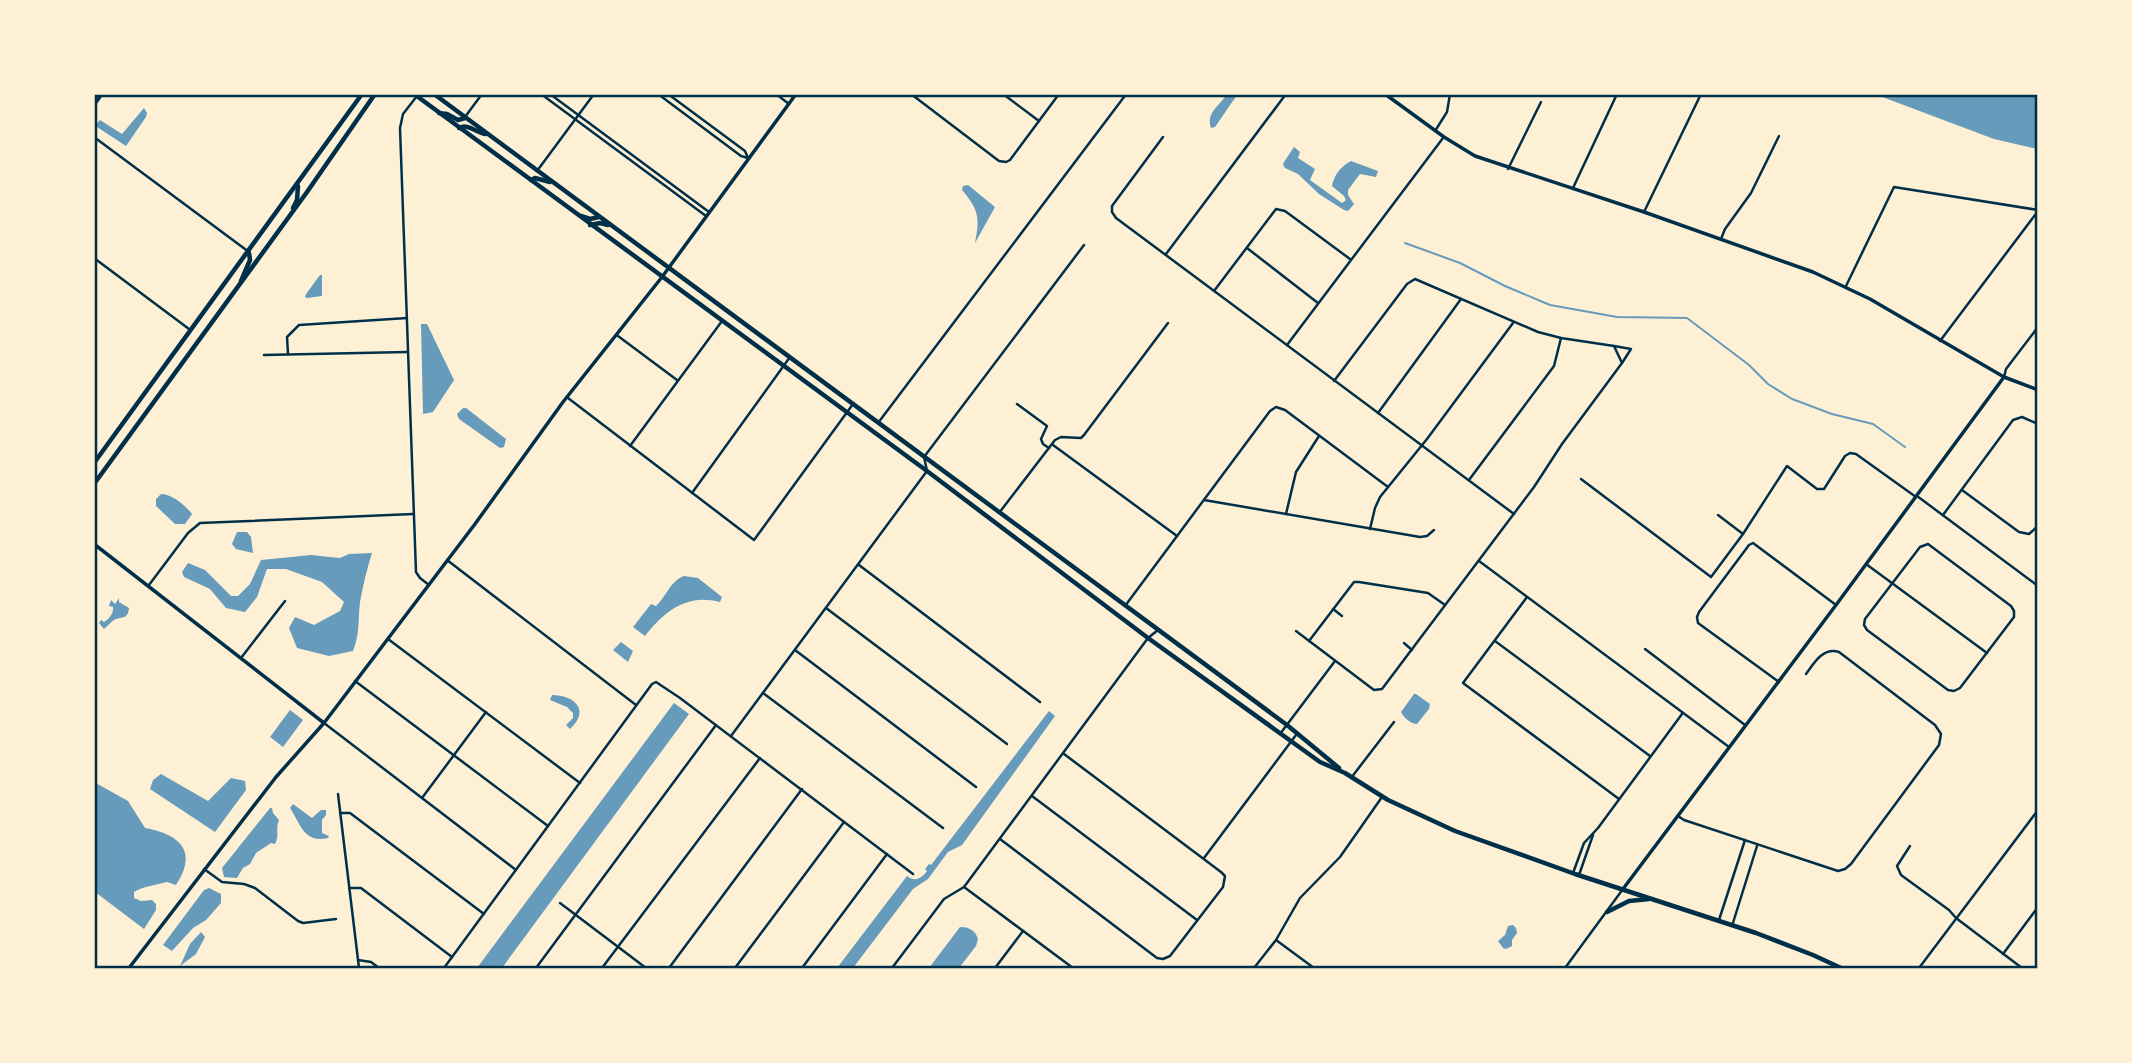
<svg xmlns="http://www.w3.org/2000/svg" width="2132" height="1063" viewBox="0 0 2132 1063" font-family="'Archivo Narrow',sans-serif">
<rect width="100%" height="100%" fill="#fdf0d5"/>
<g fill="#669bbc">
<path d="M1226,95h11l-22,32 -4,1c-5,-16 8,-21 15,-33z"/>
<path d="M1877,95h160v54l-43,-10z"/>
<path d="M144,108l3,5 -1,4 -20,29 -29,-19 -1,-3 4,-4 22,14z"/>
<path d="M1294,147l6,5 -2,6 17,11 -5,11 32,23 4,-3 -2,-4 -12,-10c2,-11 9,-20 19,-25l27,10 -2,6 -16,-3 -12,16v5l6,9 -6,7 -4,-1 -25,-16 -21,-20 -13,-6 -2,-3 1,-3z"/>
<path d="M968,185l27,22 -20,36c5,-25 4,-33 -13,-53l1,-4z"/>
<path d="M320,275h2v21l-15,2 -2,-1 1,-3z"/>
<path d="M421,324h6l27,56 -21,32 -10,2z"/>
<path d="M463,408h3l40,31 -2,8 -4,1 -41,-29 -2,-5z"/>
<path d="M161,494c11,0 24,11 31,20l-7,10h-10l-19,-18v-7z"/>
<path d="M237,532h10l4,5 2,16 -17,-4 -4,-5z"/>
<path d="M372,553c-5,16 -9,32 -12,49 -2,17 0,32 -7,49l-24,5 -32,-8 -8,-20 6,-11 19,8 26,-14 4,-9 -22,-20 -36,-13h-19l-10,28 -12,15 -19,-4 -16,-19 -26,-12 -2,-5 6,-9 17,7 26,26h7l12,-12 11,-24 50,-5 29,3 9,-4z"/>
<path d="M684,576l14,2 24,19 -2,5c-34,-9 -56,10 -75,34l-12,-9 18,-23 5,2c11,-10 14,-25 28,-30z"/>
<path d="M119,598v4l10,6c-1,10 -5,9 -13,11 -5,2 -8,7 -12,10l-5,-6 2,-3 3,2c5,-3 10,-9 9,-15l-4,-1 2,-6 4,4z"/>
<path d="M621,642l12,9 -5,11 -15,-12z"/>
<path d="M1414,694h2l14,10 -1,5 -12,15c-6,0 -13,-6 -16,-12z"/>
<path d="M552,695c22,0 39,15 18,34l-4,-4 7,-7v-5l-6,-6 -17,-7z"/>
<path d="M674,703l15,11 -187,254h-25z"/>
<path d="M290,710l13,10 -20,27 -13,-10z"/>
<path d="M1049,711l6,5 -93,129 -14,7 -20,27 -15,10 -60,79h-16l70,-92c8,6 14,3 20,-5l-2,-2 4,-5 2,1z"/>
<path d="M161,774l47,27 23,-23 14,3 1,9 -31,42 -65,-43 3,-9z"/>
<path d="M94,782l34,19 17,27c34,6 54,23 31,57l-9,-3c-11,3 -23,4 -33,10v6l7,3 11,-1 4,4v6l-12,19 -49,-37z"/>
<path d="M293,804l19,14 9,-8h5v5l-4,5v13l7,3 -1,2c-24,6 -28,-15 -38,-30z"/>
<path d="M270,808h2l1,5 6,7c-4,10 1,14 -4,24l-4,-1 -15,10 -6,11 -7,4 -6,10 -13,-1 -2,-9z"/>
<path d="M209,888l12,6v9l-15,17 -13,8 -21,23 -9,-6 41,-55z"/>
<path d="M1513,925l3,3 1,5 -5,7v6l-6,3 -3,-1 -5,-7 7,-6 3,-9z"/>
<path d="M960,927c9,0 15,3 18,12l-2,7 -17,22h-30z"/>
<path d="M201,932l4,5 -9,17 -16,12 10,-22z"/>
</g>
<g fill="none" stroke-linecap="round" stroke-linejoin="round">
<path stroke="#669bbc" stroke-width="2" d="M1405,243l55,20 45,23 45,19 67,12 70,1 62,47 19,19 24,15 40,15 41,10 32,23"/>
<g stroke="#003049" stroke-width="2.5">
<path d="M541,94l165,122"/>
<path d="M550,94l159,118"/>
<path d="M658,94l83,62 7,2"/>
<path d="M668,94l77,57 3,7"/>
<path d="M776,94l13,10"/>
<path d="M911,94l88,67 7,1 4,-2 49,-66"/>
<path d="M1003,94l36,27"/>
<path d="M417,96l-14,18 -3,14 16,444 4,6 9,7"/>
<path d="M465,117l17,-23"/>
<path d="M1435,131l12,-19 3,-18"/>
<path d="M94,137l155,115"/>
<path d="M1163,137l-51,69v6l4,6 398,296"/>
<path d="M1508,169l33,-67"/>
<path d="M537,171l57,-77"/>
<path d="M1573,188l44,-94"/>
<path d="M1644,212l57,-118"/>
<path d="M1721,239l4,-10 26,-36 28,-57"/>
<path d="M1247,248l71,55"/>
<path d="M1166,254l120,-160"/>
<path d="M94,258l95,71"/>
<path d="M1846,286l48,-99 144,23"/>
<path d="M1214,291l62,-82 9,2 65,48"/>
<path d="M618,336l59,44"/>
<path d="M1940,341l98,-130"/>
<path d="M1287,345l156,-207"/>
<path d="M1614,346l17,3 -9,14"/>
<path d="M288,354l-1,-17 12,-12 108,-7"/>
<path d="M264,355l143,-3"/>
<path d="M2004,377l2,-8 32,-42"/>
<path d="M568,398l186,142 99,-136"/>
<path d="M1017,404l30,22 -6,13 2,5 6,4"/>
<path d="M1378,413l83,-114"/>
<path d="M878,423l246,-326"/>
<path d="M1053,445l124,91"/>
<path d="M630,446l92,-125"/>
<path d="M1581,479l130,98 32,-43 44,-68 30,23h7l21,-33 5,-3 6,1 60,43"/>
<path d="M1469,480l85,-114 7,-28"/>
<path d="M1962,490l57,42 10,2 9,-8"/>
<path d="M692,493l98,-136"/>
<path d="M1917,496l121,90"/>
<path d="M1204,500l216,37 7,-1 7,-6"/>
<path d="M999,513l56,-73 6,-3 20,1 3,-3 84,-112"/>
<path d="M1286,514l10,-42 23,-36"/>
<path d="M1718,515l25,19"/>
<path d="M1943,515l70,-95 9,-3 16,7"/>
<path d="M1370,529l5,-21 5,-11 47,-58 86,-116"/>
<path d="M1928,544l83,62 3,5v6l-54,71 -6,3 -6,-1 -81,-60 -3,-5 1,-6 55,-72z"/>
<path d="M447,560l189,145"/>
<path d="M1479,561l250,186"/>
<path d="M1866,564l121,89"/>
<path d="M859,565l181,137"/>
<path d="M149,585l39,-52 12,-10 213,-9"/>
<path d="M1527,597l-64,86 156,116"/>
<path d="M1125,606l145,-195 6,-4 9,3 103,77"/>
<path d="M826,608l181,136"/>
<path d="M1333,609l9,7"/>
<path d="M1296,631l78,59 8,-1 152,-202 28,-43 60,-81 -8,-17 -53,-8 -23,-6 -123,-53 -8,5 -73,97"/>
<path d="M388,639l192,144"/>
<path d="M1309,641l45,-59h5l69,11 17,12"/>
<path d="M1495,641l155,115"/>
<path d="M1404,643l8,7"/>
<path d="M1645,649l100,76"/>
<path d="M795,650l181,137"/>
<path d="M241,658l44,-57"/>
<path d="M355,681l193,145"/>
<path d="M1779,682l-81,-59 -1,-6 2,-5 50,-67 4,-2 83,62"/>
<path d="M763,693l180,135"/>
<path d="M324,723l192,147"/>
<path d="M1280,734l55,-73"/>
<path d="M731,736l196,-265 -3,-14 160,-212"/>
<path d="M1351,778l43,-56"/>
<path d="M338,794l21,174"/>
<path d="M1032,796l165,124"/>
<path d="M422,798l64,-86"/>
<path d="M340,813h10l134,101"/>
<path d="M1678,816l6,4 154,51 7,-2 6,-5 88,-119 2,-11 -6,-9 -96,-73c-16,-5 -25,11 -33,22"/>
<path d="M1000,839l157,119 6,1 7,-3 53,-69 2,-11 -4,-4 -157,-118"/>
<path d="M1910,846l-13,20 4,9 48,35 7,8 66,50"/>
<path d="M1204,858l92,-123"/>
<path d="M204,869l18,13 22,2 11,4 43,33 5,2 33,-4"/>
<path d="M1573,873l11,-30 14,-15 84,-114"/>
<path d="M1579,875l14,-40"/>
<path d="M964,887l109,81"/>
<path d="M349,888h12l91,69"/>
<path d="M560,903l86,65"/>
<path d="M1719,920l26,-80"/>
<path d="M1732,926l25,-80"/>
<path d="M1276,940l38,28"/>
<path d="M2003,954l35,-47"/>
<path d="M358,960l13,2 8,6"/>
<path d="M444,968l208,-284 4,-2 24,16 233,176"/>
<path d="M536,968l180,-243"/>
<path d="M602,968l158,-210"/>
<path d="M669,968l133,-179"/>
<path d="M735,968l109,-146"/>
<path d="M802,968l85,-114"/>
<path d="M892,968l52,-69 20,-12 184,-249 10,-8"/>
<path d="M995,968l28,-37"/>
<path d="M1254,968l22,-28 24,-42 40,-41 42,-60"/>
<path d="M1392,968h5"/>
<path d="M1565,968l58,-79"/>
<path d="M1919,968l119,-158"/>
</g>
<g stroke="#003049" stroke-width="3.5">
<path d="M1385,94l59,43 31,19 169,56 169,60 57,27 134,78 34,13"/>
<path d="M94,105l8,-11"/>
<path d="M94,544l230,179"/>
<path d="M1623,889l213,-284 168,-228"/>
<path d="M129,968l147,-191 48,-54 151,-199 88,-122 99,-125 134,-183"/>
</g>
<g stroke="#003049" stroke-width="4.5">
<path d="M414,94l513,377 221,167 172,124 25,11 43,27 67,31 120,43 181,59 57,22 28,13"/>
<path d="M434,94l853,631 52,43"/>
<path d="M439,113l8,1 11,6 7,-2"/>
<path d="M459,128c10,-5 17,5 27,6"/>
<path d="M531,180l4,-2 15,4"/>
<path d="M293,208l4,-8 1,-14"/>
<path d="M581,216l9,3 9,-2"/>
<path d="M590,225l10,-2 8,2"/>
<path d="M241,281l9,-21 -1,-7"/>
<path d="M94,463l268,-369"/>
<path d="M94,484l213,-292 68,-98"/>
<path d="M1607,912l22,-11 20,-2"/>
</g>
</g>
<rect width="2132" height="1063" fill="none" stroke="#fdf0d5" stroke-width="192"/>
<rect x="96" y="96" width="1940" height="871" fill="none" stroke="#003049" stroke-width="2.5"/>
</svg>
